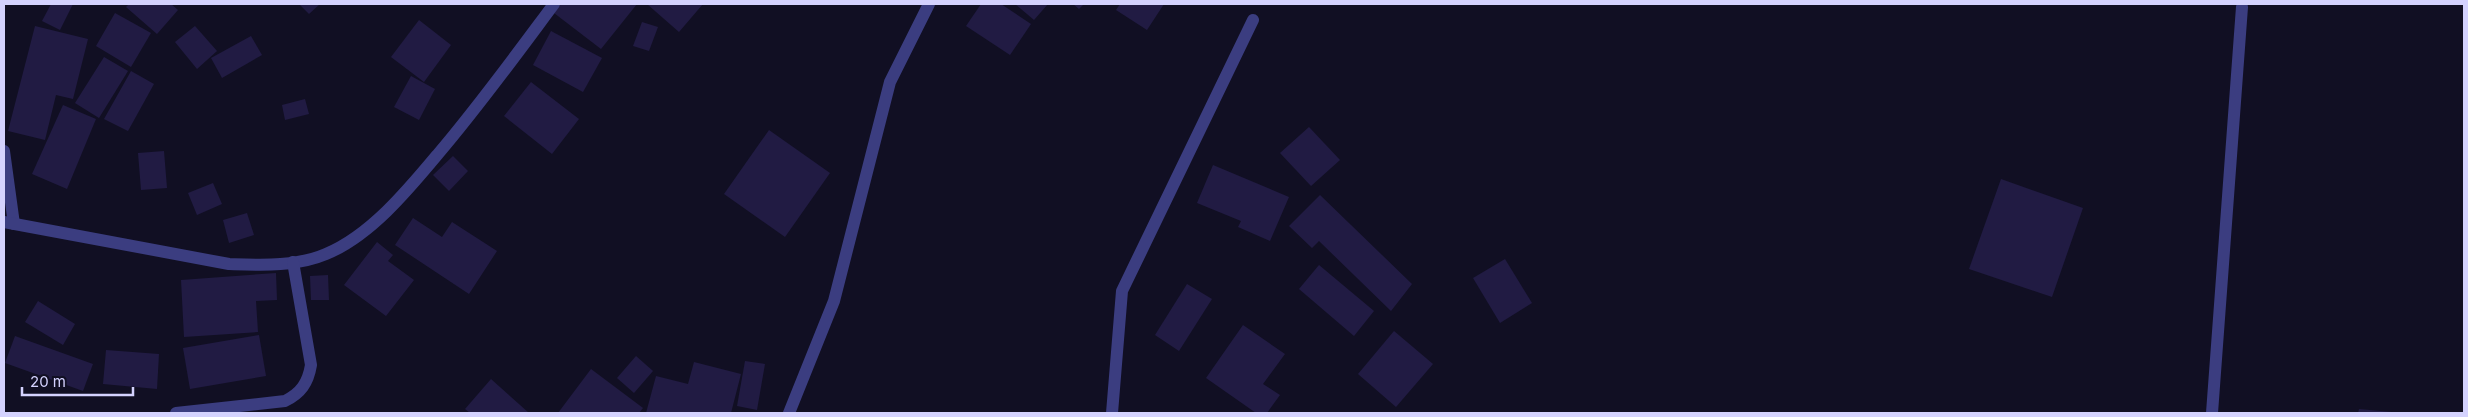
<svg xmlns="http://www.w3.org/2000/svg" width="2468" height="417" viewBox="0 0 2468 417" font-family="Inter,sans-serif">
<rect width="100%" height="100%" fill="#110f23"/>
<g fill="#211b43">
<path d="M51,4h22l-13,26 -18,-9z"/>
<path d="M129,4h42l7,6 -21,24 -31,-27z"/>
<path d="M299,4h21l-11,10z"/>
<path d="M561,4h76l-36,45 -47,-36z"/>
<path d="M647,4h56l-24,28z"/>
<path d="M981,4h20l30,20 -21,31 -44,-29z"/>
<path d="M1015,4h33l-14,16z"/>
<path d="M1073,4h11l-5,5z"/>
<path d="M1120,4h44l-17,26 -31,-20z"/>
<path d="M115,13l36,20 -20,34 -35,-21z"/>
<path d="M419,20l32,25 -27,37 -33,-25z"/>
<path d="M642,22l16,5 -9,24 -16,-5z"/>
<path d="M35,26l53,13 -15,60 -17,-4 -11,45 -37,-9z"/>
<path d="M195,26l22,25 -20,18 -22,-27z"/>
<path d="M551,31l51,27 -19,34 -50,-27z"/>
<path d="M251,36l11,19 -40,23 -11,-20z"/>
<path d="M104,57l24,14 -29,47 -24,-15z"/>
<path d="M131,71l23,13 -26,47 -24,-12z"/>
<path d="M411,76l24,13 -16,31 -25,-13z"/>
<path d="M531,82l48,37 -27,35 -48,-38z"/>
<path d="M305,99l4,15 -24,6 -3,-15z"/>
<path d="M63,105l33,14 -29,70 -35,-15z"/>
<path d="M1309,127l31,33 -29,26 -31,-33z"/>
<path d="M769,130l61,43 -45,64 -61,-43z"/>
<path d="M164,151l3,37 -26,2 -3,-37z"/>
<path d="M453,156l15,15 -19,20 -16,-16z"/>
<path d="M1213,165l76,32 -19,44 -32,-14 3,-6 -44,-18z"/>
<path d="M2001,179l82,29 -31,89 -83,-28z"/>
<path d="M213,183l9,21 -25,11 -9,-22z"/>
<path d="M1320,195l92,89 -21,27 -72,-70 -7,7 -23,-22z"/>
<path d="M247,213l7,22 -25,8 -6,-23z"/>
<path d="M413,218l29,19 10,-15 45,29 -28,43 -74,-49z"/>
<path d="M377,242l16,13 -5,6 26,19 -28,36 -42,-31z"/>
<path d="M1505,259l27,44 -32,20 -27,-45z"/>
<path d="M1319,265l55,46 -20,25 -55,-47z"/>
<path d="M276,273l1,27 -21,1 2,31 -74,5 -3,-57z"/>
<path d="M328,275l1,25h-18l-1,-24z"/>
<path d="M1187,284l25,15 -33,52 -24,-16z"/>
<path d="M38,301l37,23 -12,21 -38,-23z"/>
<path d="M1243,325l42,29 -22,30 17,11 -13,18h-11l-50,-35z"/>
<path d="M1394,331l39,33 -37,43 -38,-33z"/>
<path d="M259,335l7,41 -76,13 -7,-41z"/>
<path d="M15,336l78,28 -10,27 -78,-28z"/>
<path d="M106,350l53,4 -2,35 -54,-5z"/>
<path d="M636,356l17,15 -19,22 -17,-15z"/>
<path d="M745,361l20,3 -8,46 -20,-4z"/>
<path d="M694,362l47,12 -10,39h-85l10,-37 32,8z"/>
<path d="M591,369l52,39 -4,5h-81z"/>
<path d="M491,379l38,34h-59l-5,-4z"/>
<path d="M2359,409l33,3v1h-34z"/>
</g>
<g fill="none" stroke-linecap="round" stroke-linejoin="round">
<g stroke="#3b3d80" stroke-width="12">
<path d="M4,151l10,73"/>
<path d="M1112,413l10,-122 131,-271"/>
<path d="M2212,413l30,-406"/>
</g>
<g stroke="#3b3d80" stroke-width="12">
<path d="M4,222l225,42c31,1 67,3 97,-10 44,-18 82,-64 112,-100 41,-48 78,-99 116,-150"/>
<path d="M176,413l109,-12c16,-8 23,-18 26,-36l-18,-103"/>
<path d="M789,413l45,-112 56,-219 39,-78"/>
</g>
</g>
<rect width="2468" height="417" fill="none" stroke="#d4d2fe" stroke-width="10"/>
<path d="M22 387v8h111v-8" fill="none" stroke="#d4d2fe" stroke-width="2.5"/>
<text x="30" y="387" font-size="15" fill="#d4d2fe" stroke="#110f23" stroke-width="4" paint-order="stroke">20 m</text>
</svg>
